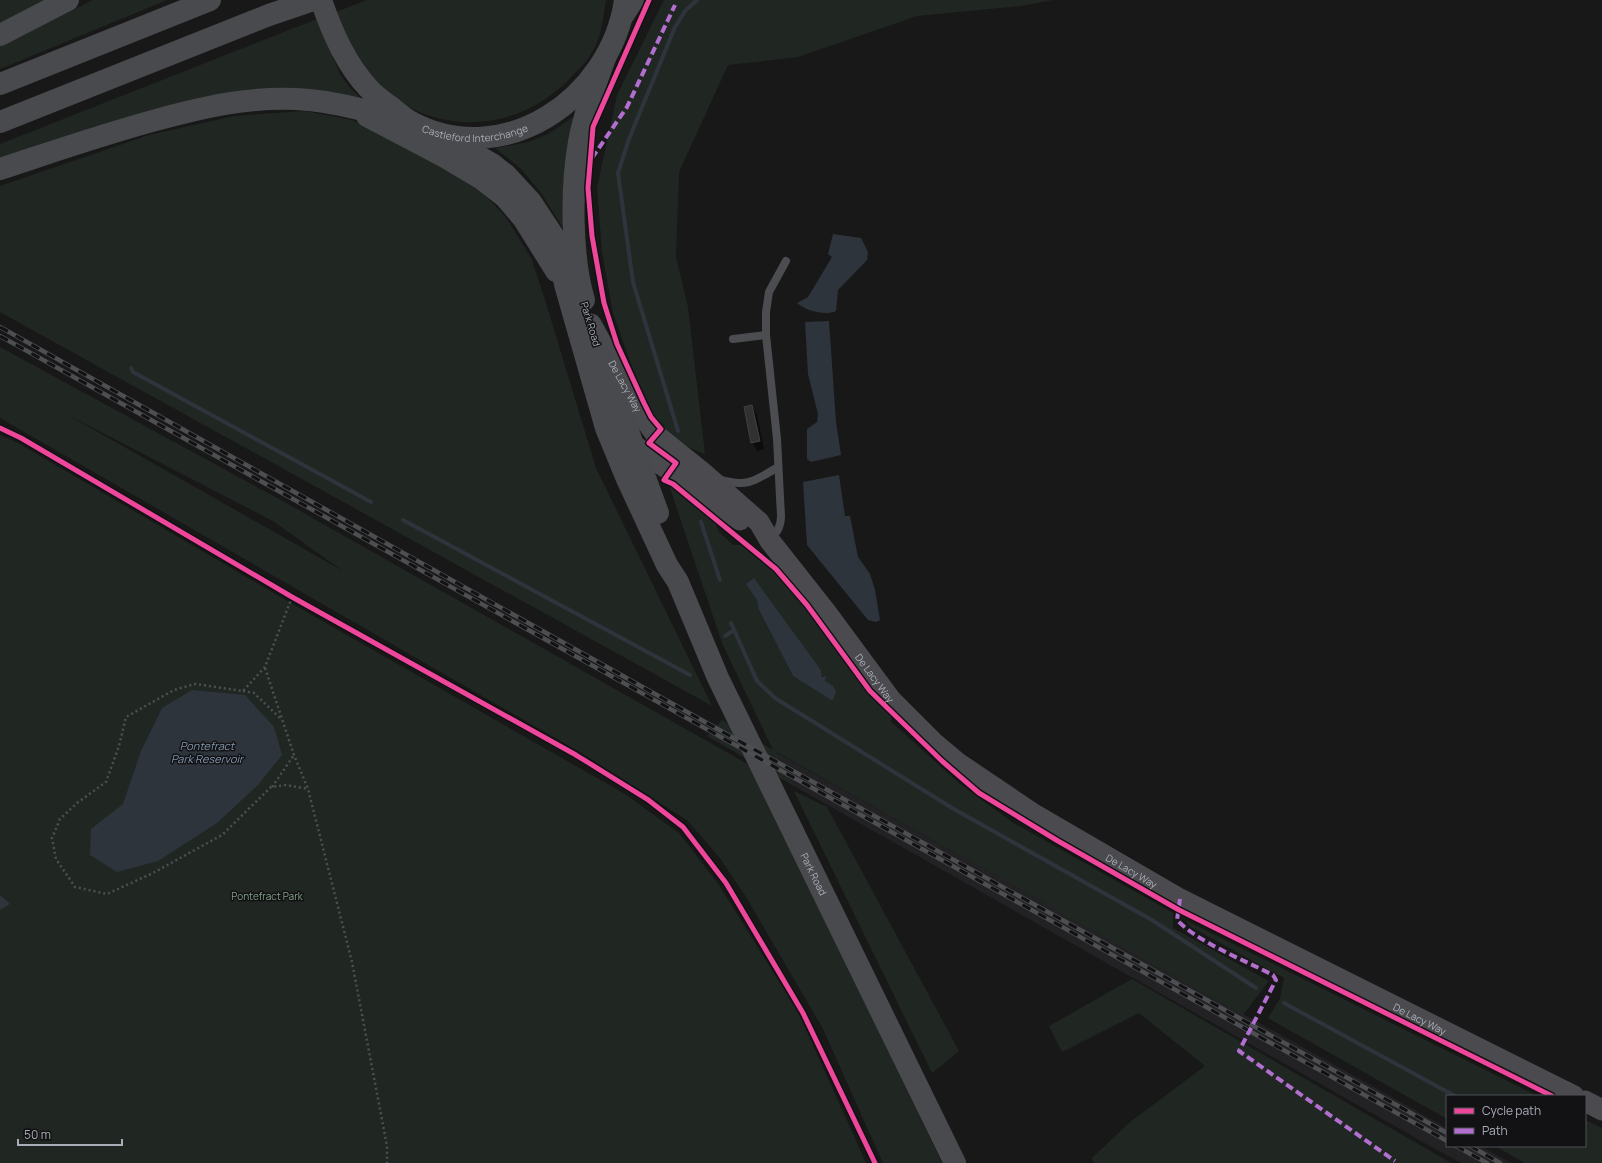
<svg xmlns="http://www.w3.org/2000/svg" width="1602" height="1163" viewBox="0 0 1602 1163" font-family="Manrope,sans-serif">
<rect width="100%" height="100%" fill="#181818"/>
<path fill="#222224" d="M774,751l673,377v18h33l31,17h-50l-24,-13 -643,-364z"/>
<g fill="#202722" fill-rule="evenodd">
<path d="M0,0h45l-45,23z"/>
<path d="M93,0h74l-167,69v-23z"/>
<path d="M367,0h239c-3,17 -4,37 -14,52 -4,8 -11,15 -17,21 -55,63 -149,67 -205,3 -16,-18 -24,-43 -34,-64z"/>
<path d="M664,0h389l-32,6 -104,10 -119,41 -70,8 -49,107 -3,85 12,50 17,147 -15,-6 -22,-16 -12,-12 -18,-36 -25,-71 -11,-61 -5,-64 20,-93z"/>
<path d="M317,19l23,55 10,14 19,18 -79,-13 -290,68v-17z"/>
<path d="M305,111l47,9 110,52 43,44 26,42 15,45 50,165 116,238 -712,-394v-126l149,-51 85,-19z"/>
<path d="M578,114c-13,41 -16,76 -12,119l-25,-40 -20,-24 -26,-21 34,-6 19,-8z"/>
<path d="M0,347l279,152 472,267 191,397h-59l-60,-134 -77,-132 -27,-40 -32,-37 -104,-66 -583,-336zM68,415l205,106 70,50z"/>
<path d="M0,435l18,8 264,155 343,196 54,39 40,52 80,129 67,149h-866z"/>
<path d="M669,485h2l44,36 4,11 14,13h11l37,32 45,56 40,56 26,28 -2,4 70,63 52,38 161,91v15l96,53 -26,34 -468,-264 19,35 -87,-50 15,-16 51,30 -51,-107zM754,578l67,92c2,10 8,20 12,30h-2l-38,-24 -35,-68z"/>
<path d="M794,791l33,16 132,244 -27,22z"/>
<path d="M1185,920l352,176h-90v23l-179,-101 12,-20 4,-20 -93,-51z"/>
<path d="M1132,979l319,184h-357l-2,-5 38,-36 75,-56 -66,-53 -77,39 -13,-26z"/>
<path d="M1585,1120l17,8v35h-77l-30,-17h90z"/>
</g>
<g fill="#2e343b">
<path d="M833,234l28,4 7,14 -1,8 -29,30 -2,21c-11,5 -30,0 -39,-8l11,-6 24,-40 -4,-3z"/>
<path d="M829,321l7,101 5,33 -30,7 -4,-3v-30l10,-7 1,-8 -10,-40 -3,-52z"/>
<path d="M839,475l6,41h5l8,41 12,17 5,16 5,30 -4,2 -8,-2 -61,-75 -4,-63z"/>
<path d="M754,578l67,92 1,7 4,-1 -1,5 8,5 3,6 -3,8h-2l-38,-24 -35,-68 -1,-8 -11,-16z"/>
<path d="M192,690l53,5 29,32 8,28 -24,30 -41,38 -59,38 -41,11 -27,-17 1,-26 32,-25 18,-53 21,-43z"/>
<path d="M0,895l10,9 -10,6z"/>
</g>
<path fill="#0007" d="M752,406l5,9 7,34 -7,2 -5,-9z"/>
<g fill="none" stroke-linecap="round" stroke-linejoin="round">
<g stroke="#2e343b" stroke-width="4">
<path d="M131,368l2,4 238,130"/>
<path d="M678,431l-45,-149 -15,-109 11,-34 46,-112 10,-16 12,-11"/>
<path d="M403,520l287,155"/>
<path d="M701,522l19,58"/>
<path d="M731,623l26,58 18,17 177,110 200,112 104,68"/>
<path d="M725,636l9,-6"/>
<path d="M1284,1003l171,93"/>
</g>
</g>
<path fill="#313132" stroke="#404144" d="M752,405l8,36 -9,2 -7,-36z"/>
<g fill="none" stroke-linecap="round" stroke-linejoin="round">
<g stroke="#4e4f52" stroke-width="2.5" stroke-dasharray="2 3" stroke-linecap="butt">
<path d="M292,597l-27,70 -22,24 -48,-7 -21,6 -48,27 -7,29 -13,36 -29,21 -17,16 -8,19 4,21 19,28 32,7 46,-21 69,-38 49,-48 15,-2 22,4"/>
<path d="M265,668l29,87 14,34 44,173 35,184v17"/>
<path d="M243,691l11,2 27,26"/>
<path d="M272,787l22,-32"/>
</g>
<g stroke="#4c4d51" stroke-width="8">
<path d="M733,339l33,-4"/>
<path d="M719,479c27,9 36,2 59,-12"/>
<path d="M770,540c7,-8 11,-13 11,-24l-4,-77 -11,-104v-23l3,-20 17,-31"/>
</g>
<g stroke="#4b4b4f" stroke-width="21">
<path id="s1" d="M591,324l48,87 17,24 46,37 57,50 11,19 56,71 65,88 42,42 25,21 74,50 148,86 394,197"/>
<path d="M625,439l115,81"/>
<path d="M1585,1101l17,9"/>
</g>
<g stroke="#494a4d" stroke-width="22">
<path id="s2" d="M321,0c11,32 25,65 49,90 6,7 14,12 21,17 6,5 13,11 20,15 93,50 200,-24 214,-122"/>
<path d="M367,116l78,41 37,22 23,18 18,21 33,53"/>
<path id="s3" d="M440,134l52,30 14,11 25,27 23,35 12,51 40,140 21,51 40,86 11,17 40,96 237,485"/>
<path d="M584,300c-13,-44 -13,-113 -5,-158 5,-28 16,-56 26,-84"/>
<path d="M597,346l61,167"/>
</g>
<g stroke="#494a4d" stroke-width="22">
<path d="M622,17l11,-17"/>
<path d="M0,35l68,-35"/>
<path d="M0,84l210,-84"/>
<path d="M0,122l269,-107 44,-15"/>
<path d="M0,169c52,-17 104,-35 156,-49 51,-14 100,-25 153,-20 34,3 68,14 101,22"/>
</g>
<g stroke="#4d4e51" stroke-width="4.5">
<g id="rail">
<path d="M0,327l730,409 717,397"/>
<path d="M0,336l1447,805"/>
<path d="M1456,1146l31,17"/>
<path d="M1470,1146l30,17"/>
</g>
</g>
<use href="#rail" stroke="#121214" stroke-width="3" stroke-dasharray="9" stroke-linecap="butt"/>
<g stroke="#b36fd0" stroke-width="4" stroke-dasharray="8 4" stroke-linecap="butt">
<path d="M592,158l35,-51 48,-102"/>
<path d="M1180,899l-3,21c22,23 67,40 96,55l3,5 -37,71 156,110"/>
</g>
<g stroke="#121214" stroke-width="8">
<g id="cycleway">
<path d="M649,0l-56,127 -5,61 4,48 12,67 13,41 27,59 7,14 10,12 -12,14 27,20 -12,17 9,4 103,85 31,36 63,86 72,70 37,32 79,48 121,69 373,186"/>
<path d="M0,428l21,10 271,159 284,158 71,44 36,28 43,56 77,130 72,150"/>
</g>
</g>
<use href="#cycleway" stroke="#ed469a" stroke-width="5"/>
</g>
<g text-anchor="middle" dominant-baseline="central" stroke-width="3" stroke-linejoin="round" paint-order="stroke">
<g font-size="10" fill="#aaadb8" stroke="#121214">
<text stroke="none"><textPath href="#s2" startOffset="222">Castleford Interchange</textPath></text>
<text transform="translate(591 324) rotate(73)">Park Road</text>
<text stroke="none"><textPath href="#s1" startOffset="71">De Lacy Way</textPath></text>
<text stroke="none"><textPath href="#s1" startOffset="458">De Lacy Way</textPath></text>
<text stroke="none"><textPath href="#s1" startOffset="782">De Lacy Way</textPath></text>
<text stroke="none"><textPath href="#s3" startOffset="847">Park Road</textPath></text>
<text stroke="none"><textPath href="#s1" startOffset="1106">De Lacy Way</textPath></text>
</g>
<g font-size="10" fill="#82a286" stroke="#121214">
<text x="267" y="896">Pontefract Park</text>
</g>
<g font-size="11" font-style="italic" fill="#8398b1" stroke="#121214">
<text x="207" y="745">Pontefract<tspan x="207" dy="13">Park Reservoir</tspan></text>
</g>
</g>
<rect x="1446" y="1095" width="140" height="52" fill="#121214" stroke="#4f5056"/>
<rect x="1454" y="1108" width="20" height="6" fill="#ed469a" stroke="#4f5056"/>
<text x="1482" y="1115" font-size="12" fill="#aaadb8">Cycle path</text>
<rect x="1454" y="1128" width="20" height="6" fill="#b36fd0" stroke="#4f5056"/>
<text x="1482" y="1135" font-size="12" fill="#aaadb8">Path</text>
<path d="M18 1139v6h104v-6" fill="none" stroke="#aaadb8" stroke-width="2"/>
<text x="24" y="1139" font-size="12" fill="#aaadb8" stroke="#121214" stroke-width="3" paint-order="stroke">50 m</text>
</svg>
